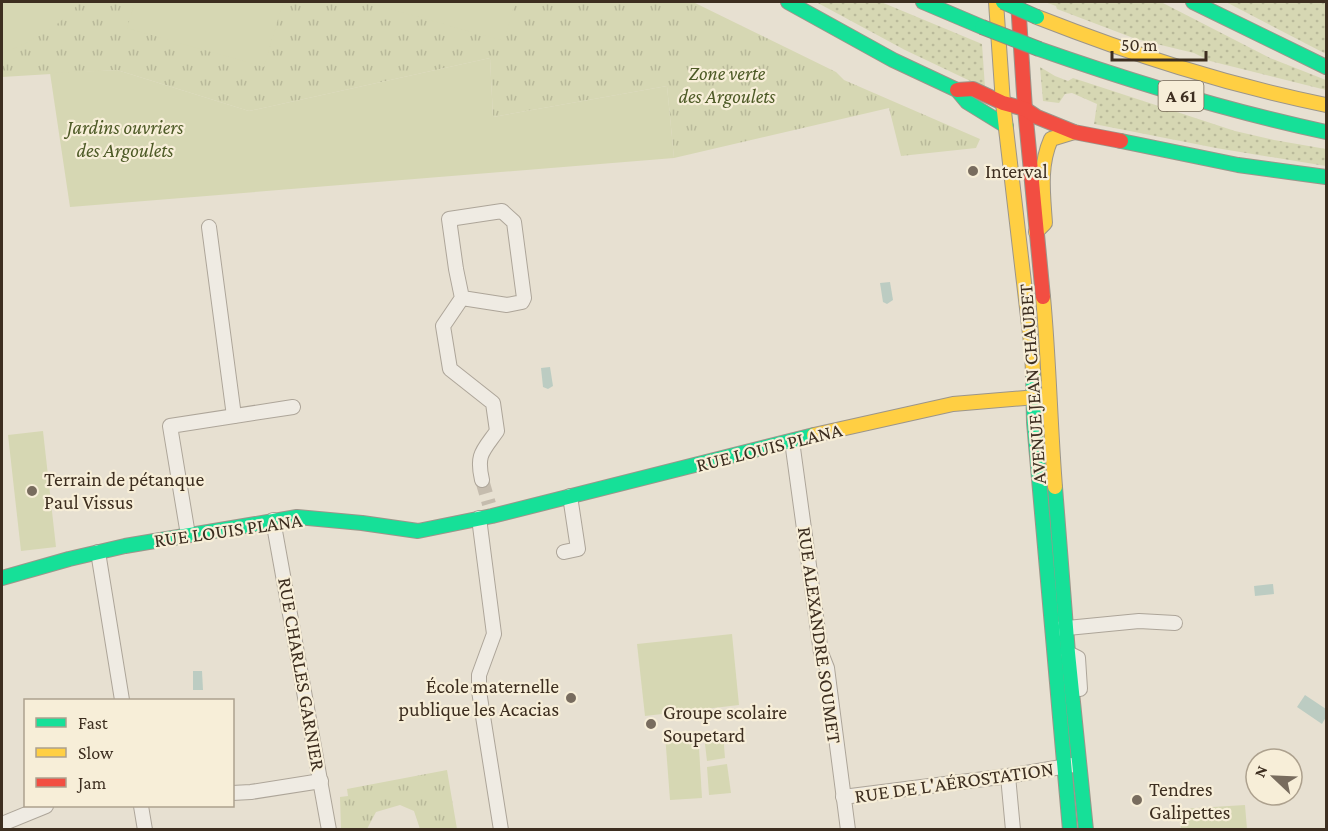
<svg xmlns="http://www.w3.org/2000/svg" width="1328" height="831" viewBox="0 0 1328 831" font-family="'Crimson Pro',serif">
<defs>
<pattern id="grass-dots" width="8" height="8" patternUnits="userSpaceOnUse" patternTransform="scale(1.5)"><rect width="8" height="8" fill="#d6d7b3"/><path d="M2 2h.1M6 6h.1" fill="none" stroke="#b9b99a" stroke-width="1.8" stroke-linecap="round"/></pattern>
<pattern id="park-tufts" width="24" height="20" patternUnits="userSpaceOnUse" patternTransform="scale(1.5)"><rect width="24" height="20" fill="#d6d7b3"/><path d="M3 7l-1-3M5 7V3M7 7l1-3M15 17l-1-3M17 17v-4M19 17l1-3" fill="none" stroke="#b9b99a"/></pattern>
</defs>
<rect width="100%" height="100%" fill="#e7e0d1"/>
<g fill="url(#grass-dots)">
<path d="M816,2h65l101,42 3,44 -80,-38z"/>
<path d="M1045,2h116l109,56 56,22v10l-116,-29 -16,-8 -58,-14 -79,-30 -1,-3z"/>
<path d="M1226,2h100v52z"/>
<path d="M1040,67l15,9 13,5 5,-3 162,53 39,9 52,9v17l-110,-18 -122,-24 3,-20 -25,-11 -7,1 -6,9 -16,-2z"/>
</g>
<g fill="url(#park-tufts)">
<path d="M2,2h691l143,70 8,8 136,59 -4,9 -75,8 -12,-48 -215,50 -7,-72 -174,31 -3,-59 -241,53 -132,-41 -115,7z"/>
<path d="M447,770l10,59h-37l-6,-18 -14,-6 -24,7 -9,17h-26l-1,-32 8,-1 -1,-7z"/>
</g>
<g fill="#d6d7b3">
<path d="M2,2h78c-21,25 -48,40 -78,51z"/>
<path d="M135,2h148l-19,65 -137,-39z"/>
<path d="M365,2h150l-11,39z"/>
<path d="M490,58l3,59 174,-31 7,72 -604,49 -20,-134 67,-3 132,41z"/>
<path d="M43,431l13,116 -35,4 -13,-116z"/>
<path d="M732,634l7,71 -94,11 -8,-72z"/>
<path d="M698,731l4,67 -32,2 -5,-66z"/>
<path d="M723,733l2,25 -18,3 -3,-25z"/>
<path d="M727,764l4,29 -22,2 -2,-28z"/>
<path d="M1245,805l2,24h-66l-1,-20z"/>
</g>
<g fill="#bcccc2">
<path d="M890,282l3,18 -6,4 -4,-2 -3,-19z"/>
<path d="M550,367l3,19 -5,3 -5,-2 -2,-19z"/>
<path d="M1273,584l1,10 -19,2 -1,-10z"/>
<path d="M193,671h9l1,19h-10z"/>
<path d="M1305,695l21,14v8l-4,7 -25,-17z"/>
</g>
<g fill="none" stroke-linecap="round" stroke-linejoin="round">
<path stroke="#c5bcae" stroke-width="14" stroke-dasharray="14 7" stroke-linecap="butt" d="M482,480l7,24"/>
<g stroke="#ada599" stroke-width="16">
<g id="street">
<path d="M209,227l25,189"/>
<path d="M462,298l45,7 15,-3 2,-4 -10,-76 -12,-11 -53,8 7,50 6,29 -19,28 7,43 43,34 4,28c-14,20 -21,23 -15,49"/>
<path d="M792,441l29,212 6,15 21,162"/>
<path d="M479,518l15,116 -15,41v16l22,139"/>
<path d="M273,520l56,310"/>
<path d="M188,535l-18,-109 123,-19"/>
<path d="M98,552l24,148"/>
<path d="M564,552l14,-3 -8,-53"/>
<path d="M1057,629l82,-8 36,2"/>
<path d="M1068,653l10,5 2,31"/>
<path d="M1008,776l5,54"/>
<path d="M232,793l19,-1 70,-11"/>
<path d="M843,797l165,-21 65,-11"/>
<path d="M141,806l4,24"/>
<path d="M2,824l44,-18"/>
</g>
</g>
<g stroke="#9c958a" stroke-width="16">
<g id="fast">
<path d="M788,2l105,58 64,30 10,12 39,24"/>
<path d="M923,2l59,25"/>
<path d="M1193,2l133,65"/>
<path d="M1039,49c94,33 189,62 287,83"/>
<path d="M1121,141l117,24 88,12"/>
<path d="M1033,372l1,50 36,408"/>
<path d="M1055,487l13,166 18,177"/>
<path d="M2,578l67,-19 56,-13 172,-29 65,6 56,8 74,-15 322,-81"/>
</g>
</g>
<g stroke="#9c958a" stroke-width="16">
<g id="slow">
<path d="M996,2l7,101 29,248 1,21"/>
<path d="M1037,17c97,38 187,67 289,88"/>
<path d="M1036,232l9,-9c-2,-29 -6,-57 6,-84l23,-7"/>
<path d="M1043,297c6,64 7,127 12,190"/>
<path d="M814,435l139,-31 96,-8"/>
</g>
</g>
<g stroke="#9c958a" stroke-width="16">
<g id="jam">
<path d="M1018,2l7,107 18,188"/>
<path d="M957,90l16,-1 30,14 22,6 12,8 37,15 47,9"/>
</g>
</g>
<use href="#street" stroke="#efebe3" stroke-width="14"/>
<use href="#fast" stroke="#16e098" stroke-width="14"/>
<use href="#slow" stroke="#ffcf43" stroke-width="14"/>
<use href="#jam" stroke="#f24e42" stroke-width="14"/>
<g stroke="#928b80" stroke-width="16" stroke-linecap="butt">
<g id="fast-bridge">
<path d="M1003,2l34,15"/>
<path d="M982,27l57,22"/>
</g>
</g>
<use href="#fast-bridge" stroke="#16e098" stroke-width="14"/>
</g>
<g fill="#786c5e" stroke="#f7eed8" stroke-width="2">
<circle cx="973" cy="171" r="6"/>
<circle cx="32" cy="491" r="6"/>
<circle cx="571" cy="698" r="6"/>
<circle cx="651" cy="724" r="6"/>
<circle cx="1137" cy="800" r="6"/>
</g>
<g text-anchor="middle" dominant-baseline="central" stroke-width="4.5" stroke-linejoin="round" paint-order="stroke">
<rect fill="#f7eed8" stroke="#756857" stroke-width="1.5" x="1158.5" y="81" width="45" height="30" rx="4.5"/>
<g font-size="18" font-weight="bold" fill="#3d2e20">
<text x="1181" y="96">A 61</text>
</g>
<g font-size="20" font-style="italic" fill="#4d5a26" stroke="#f7eed8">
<text x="727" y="73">Zone verte<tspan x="727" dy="23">des Argoulets</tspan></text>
<text x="125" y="127">Jardins ouvriers<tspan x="125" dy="23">des Argoulets</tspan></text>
</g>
<g font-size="20" fill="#3d2e20" stroke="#f7eed8" text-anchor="start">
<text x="985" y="171">Interval</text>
<text x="44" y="479">Terrain de pétanque<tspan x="44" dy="23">Paul Vissus</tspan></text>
<text x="559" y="686" text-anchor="end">École maternelle<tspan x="559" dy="23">publique les Acacias</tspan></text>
<text x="663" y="712">Groupe scolaire<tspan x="663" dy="23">Soupetard</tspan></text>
<text x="1149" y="789">Tendres<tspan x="1149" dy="23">Galipettes</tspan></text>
</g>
<g font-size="20" fill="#3d2e20" stroke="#f7eed8">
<text transform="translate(1032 384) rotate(-94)">AVENUE JEAN CHAUBET</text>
<text transform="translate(769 447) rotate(-14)">RUE LOUIS PLANA</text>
<text transform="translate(228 530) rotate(-8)">RUE LOUIS PLANA</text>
<text transform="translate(820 635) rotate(82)">RUE ALEXANDRE SOUMET</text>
<text transform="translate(302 674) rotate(80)">RUE CHARLES GARNIER</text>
<text transform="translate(954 782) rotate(-8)">RUE DE L'AÉROSTATION</text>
</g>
</g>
<rect width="1328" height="831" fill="none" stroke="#3d2e20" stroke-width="6"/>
<rect x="24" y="699" width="210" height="108" fill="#f7eed8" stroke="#ada18e" stroke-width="1.5"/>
<rect x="36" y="718" width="30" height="9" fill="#16e098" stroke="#ada18e" stroke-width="1.5"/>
<text x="78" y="729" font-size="18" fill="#3d2e20">Fast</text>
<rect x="36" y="748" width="30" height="9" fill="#ffcf43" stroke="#ada18e" stroke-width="1.5"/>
<text x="78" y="759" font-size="18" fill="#3d2e20">Slow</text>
<rect x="36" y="778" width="30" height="9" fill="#f24e42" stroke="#ada18e" stroke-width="1.5"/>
<text x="78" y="789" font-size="18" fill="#3d2e20">Jam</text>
<g transform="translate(1274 777) rotate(293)"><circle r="28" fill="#f7eed8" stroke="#ada18e" stroke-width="1.5"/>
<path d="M0-4.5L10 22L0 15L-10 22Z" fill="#786c5e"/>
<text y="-9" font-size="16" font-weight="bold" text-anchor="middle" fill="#3d2e20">N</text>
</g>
<path d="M1112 51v9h94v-9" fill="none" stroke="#3d2e20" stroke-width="3"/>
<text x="1121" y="51" font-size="18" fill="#3d2e20" stroke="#f7eed8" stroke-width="4.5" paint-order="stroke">50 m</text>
</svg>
